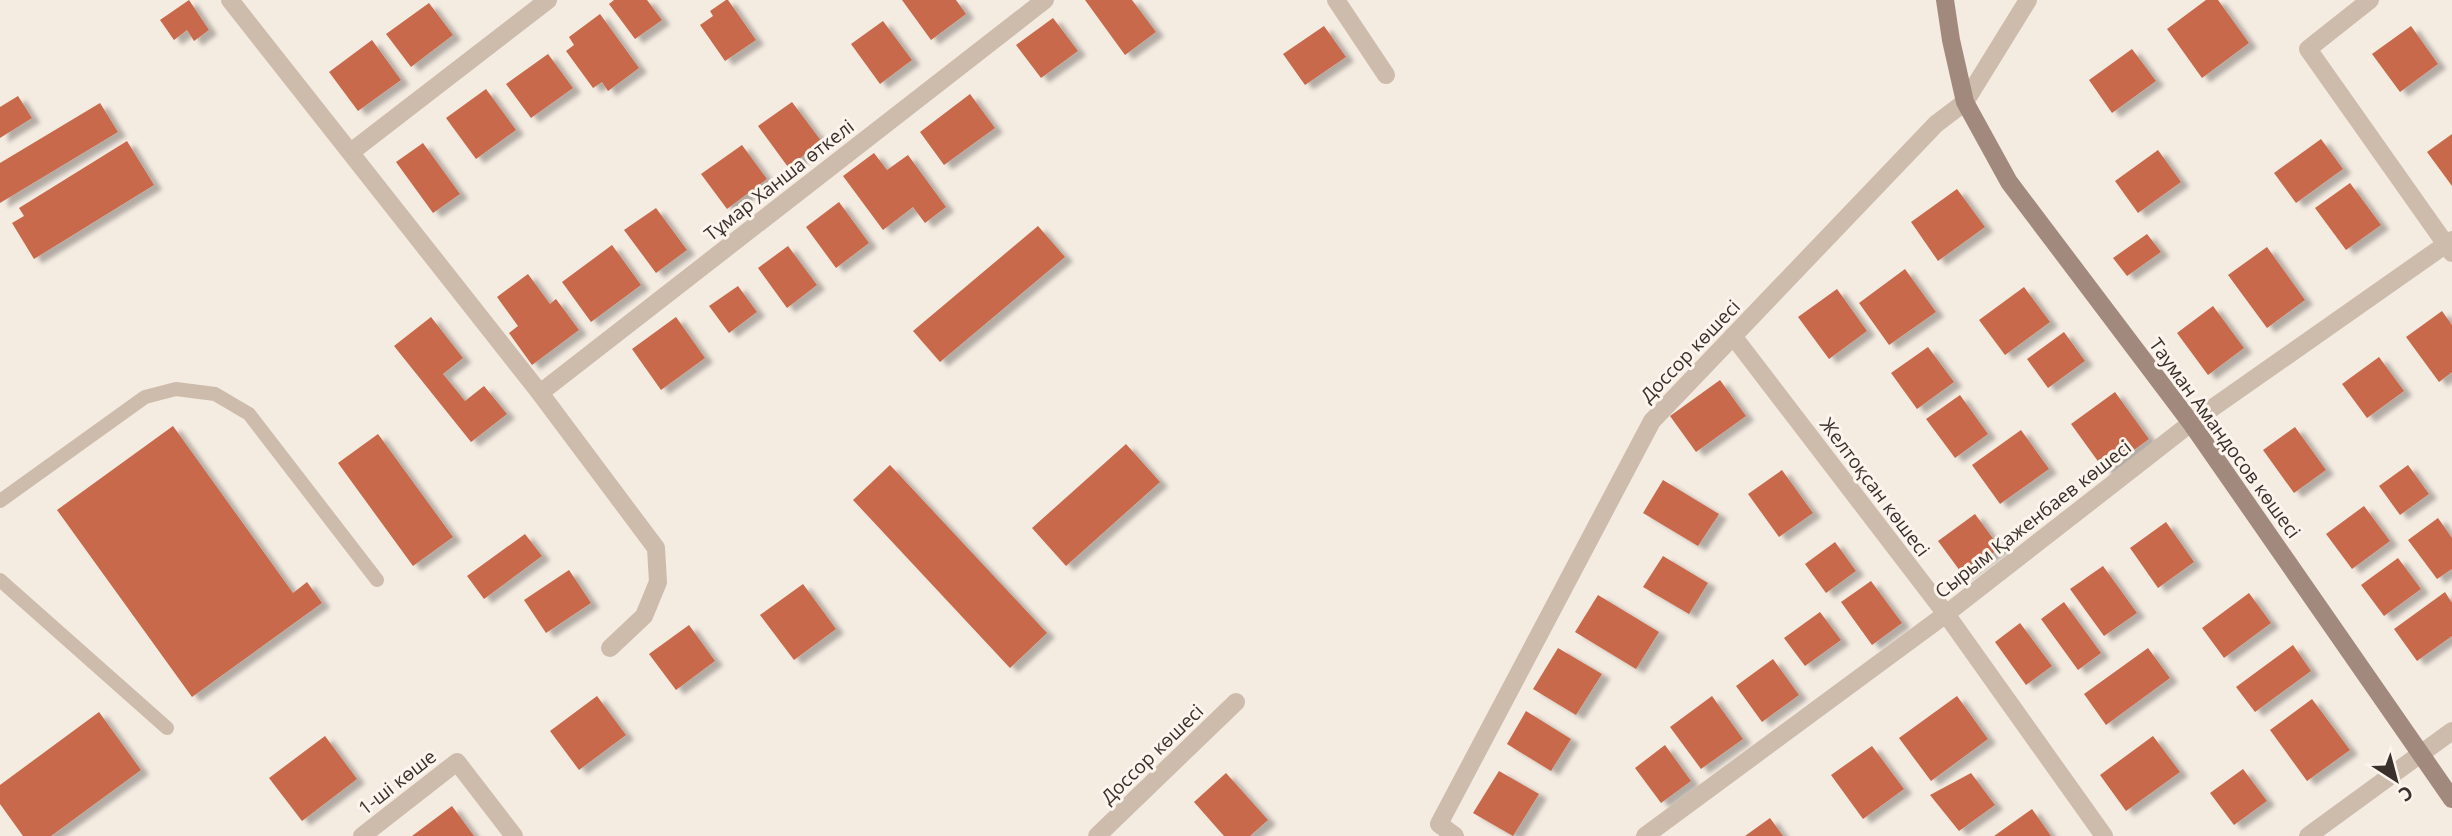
<svg xmlns="http://www.w3.org/2000/svg" width="2452" height="836" viewBox="0 0 2452 836" font-family="'Open Sans',sans-serif">
<defs>
<filter id="shadow"><feDropShadow dx="8" dy="4.5" stdDeviation="2" flood-color="#0004"/></filter>
</defs>
<rect width="100%" height="100%" fill="#f4ebe1"/>
<g fill="#c8694b" filter="url(#shadow)">
<path d="M189,0l20,30 -15,11 -7,-11 -13,10 -14,-20z"/>
<path d="M614,0h33l15,20 -27,19 -26,-35z"/>
<path d="M726,0h2l28,40 -31,21 -25,-36 13,-9 -3,-5z"/>
<path d="M902,0h54l10,14 -35,26z"/>
<path d="M1085,0h47l24,32 -31,23z"/>
<path d="M2206,0h12l31,43 -47,35 -35,-49z"/>
<path d="M429,3l24,32 -42,32 -25,-33z"/>
<path d="M600,14l39,54 -31,23 -6,-9 -9,6 -27,-37 8,-6 -5,-8z"/>
<path d="M1053,18l25,33 -37,27 -25,-33z"/>
<path d="M883,21l29,39 -32,24 -29,-40z"/>
<path d="M1324,26l22,31 -41,28 -22,-31z"/>
<path d="M2411,26l27,38 -38,28 -28,-38z"/>
<path d="M372,40l29,40 -43,31 -29,-39z"/>
<path d="M2132,49l24,32 -44,32 -23,-33z"/>
<path d="M548,54l25,34 -42,30 -25,-34z"/>
<path d="M486,89l30,41 -40,29 -30,-41z"/>
<path d="M970,94l25,34 -51,37 -24,-33z"/>
<path d="M18,96l14,22 -32,20v-31z"/>
<path d="M792,102l30,40 -34,25 -30,-41z"/>
<path d="M100,103l18,29 -118,71v-40z"/>
<path d="M2452,134v52l-25,-34z"/>
<path d="M2321,139l22,30 -47,34 -22,-30z"/>
<path d="M127,141l27,44 -120,74 -22,-36 12,-7 -5,-8z"/>
<path d="M423,143l37,51 -27,19 -37,-51z"/>
<path d="M742,145l25,34 -40,30 -26,-35z"/>
<path d="M2158,150l23,32 -43,31 -23,-32z"/>
<path d="M874,153l13,17 21,-15 38,52 -21,16 -12,-16 -30,23 -40,-54z"/>
<path d="M2350,183l31,42 -35,25 -31,-42z"/>
<path d="M1957,189l28,38 -47,34 -27,-39z"/>
<path d="M839,202l30,41 -33,25 -30,-41z"/>
<path d="M656,208l31,42 -31,23 -32,-43z"/>
<path d="M1038,226l27,31 -125,105 -27,-31z"/>
<path d="M2147,234l14,18 -34,24 -14,-18z"/>
<path d="M612,245l29,40 -50,37 -29,-40z"/>
<path d="M788,246l29,39 -30,23 -29,-40z"/>
<path d="M2267,247l38,53 -38,28 -39,-53z"/>
<path d="M1905,269l31,43 -47,33 -30,-42z"/>
<path d="M528,274l22,30 6,-5 23,31 -47,35 -23,-32 9,-7 -21,-29z"/>
<path d="M738,286l19,26 -28,21 -20,-27z"/>
<path d="M2024,287l26,35 -45,33 -26,-35z"/>
<path d="M1837,289l30,42 -38,28 -31,-42z"/>
<path d="M2213,306l31,42 -36,27 -31,-42z"/>
<path d="M2442,311l10,14v47l-13,10 -33,-45z"/>
<path d="M431,317l32,41 -20,16 22,27 19,-15 23,28 -36,28 -77,-96z"/>
<path d="M676,317l29,41 -44,32 -29,-41z"/>
<path d="M2064,332l21,29 -37,27 -21,-29z"/>
<path d="M1928,347l26,35 -37,27 -26,-36z"/>
<path d="M2379,357l25,34 -37,27 -25,-34z"/>
<path d="M1720,380l26,36 -50,36 -26,-36z"/>
<path d="M2115,392l34,47 -44,32 -34,-47z"/>
<path d="M1960,395l28,39 -33,24 -29,-39z"/>
<path d="M173,426l120,167 14,-11 15,21 -130,94 -135,-187z"/>
<path d="M2295,427l31,43 -32,23 -31,-43z"/>
<path d="M2021,430l28,39 -49,35 -28,-39z"/>
<path d="M378,434l75,103 -40,29 -75,-103z"/>
<path d="M1126,444l34,38 -94,84 -34,-38z"/>
<path d="M890,465l157,168 -37,35 -157,-168z"/>
<path d="M2408,465l21,29 -29,21 -21,-29z"/>
<path d="M1782,470l31,43 -34,24 -31,-43z"/>
<path d="M1663,480l56,34 -21,32 -55,-33z"/>
<path d="M2364,506l26,35 -38,28 -26,-35z"/>
<path d="M1975,514l25,34 -37,27 -25,-34z"/>
<path d="M2438,518l14,20v31l-15,10 -29,-39z"/>
<path d="M2166,522l28,40 -36,26 -28,-40z"/>
<path d="M525,534l17,22 -58,43 -17,-23z"/>
<path d="M1835,542l21,29 -30,22 -21,-29z"/>
<path d="M1663,556l45,27 -19,31 -46,-27z"/>
<path d="M2398,558l23,31 -37,27 -23,-31z"/>
<path d="M2103,566l34,47 -33,23 -34,-47z"/>
<path d="M569,570l22,33 -45,30 -22,-33z"/>
<path d="M1871,581l31,42 -30,22 -31,-43z"/>
<path d="M803,584l33,45 -42,31 -34,-45z"/>
<path d="M2445,592l7,11v33l-35,25 -23,-32z"/>
<path d="M2249,593l22,30 -47,35 -22,-30z"/>
<path d="M1598,595l61,37 -23,37 -61,-37z"/>
<path d="M2064,602l37,51 -23,17 -37,-51z"/>
<path d="M1820,612l21,28 -36,26 -21,-28z"/>
<path d="M2020,623l32,43 -26,19 -31,-43z"/>
<path d="M689,625l26,36 -39,29 -27,-36z"/>
<path d="M2293,645l18,26 -56,41 -19,-25z"/>
<path d="M1558,648l44,26 -26,41 -43,-26z"/>
<path d="M2148,648l22,30 -64,47 -22,-31z"/>
<path d="M1773,659l26,36 -37,27 -26,-36z"/>
<path d="M597,696l29,39 -47,35 -29,-39z"/>
<path d="M1712,696l31,43 -42,30 -31,-42z"/>
<path d="M1957,696l31,43 -57,42 -32,-43z"/>
<path d="M2312,699l38,51 -43,31 -37,-51z"/>
<path d="M1526,711l45,28 -20,32 -44,-27z"/>
<path d="M99,712l42,58 -90,66h-28l-23,-32v-19z"/>
<path d="M325,736l32,43 -55,42 -33,-43z"/>
<path d="M2153,736l27,36 -54,39 -26,-36z"/>
<path d="M1665,745l26,36 -30,22 -26,-35z"/>
<path d="M1872,746l32,43 -41,30 -32,-44z"/>
<path d="M2243,769l24,32 -33,24 -24,-32z"/>
<path d="M1499,771l40,23 -26,42 -40,-23z"/>
<path d="M1226,773l42,47 -18,16h-26l-30,-34z"/>
<path d="M1971,773l24,32 -36,26 -29,-36z"/>
<path d="M452,806l22,30h-62z"/>
<path d="M2032,809l19,27h-57z"/>
<path d="M1770,818l13,18h-38z"/>
</g>
<g fill="none" stroke-linecap="round" stroke-linejoin="round">
<g stroke="#cdbbac" stroke-width="14">
<path d="M0,501l145,-104 31,-8 39,5 34,20 128,166"/>
<path d="M0,580l167,148"/>
</g>
<g stroke="#cdbbac" stroke-width="18">
<path d="M230,0l310,393 116,155 2,34 -14,34 -34,32"/>
<path d="M1336,0l50,75"/>
<path d="M2370,0l-62,49 144,204"/>
<path d="M351,152l197,-152"/>
<path d="M1733,336l213,278 158,222"/>
<path d="M540,393l505,-393"/>
<path d="M362,836l95,-74 57,74"/>
<path d="M1097,836l139,-134"/>
<path d="M1455,836l-16,-12 213,-403 284,-297 29,-22 63,-102"/>
<path d="M1645,836l301,-222 245,-191 261,-183"/>
<path d="M2308,836l144,-105"/>
</g>
<path stroke="#a18a7d" stroke-width="18" d="M1945,0l6,40 14,62 44,80 182,241 261,376"/>
</g>
<g text-anchor="middle" dominant-baseline="central" stroke-width="6" stroke-linejoin="round" paint-order="stroke">
<g font-size="19" fill="#3b302b" stroke="#fbf5ee">
<text transform="translate(779 180) rotate(-38)">Тұмар Ханша өткелі</text>
<text transform="translate(1690 351) rotate(-46)">Доссор көшесі</text>
<text transform="translate(2225 438) rotate(54)">Тауман Амандосов көшесі</text>
<text transform="translate(1875 487) rotate(53)">Желтоқсан көшесі</text>
<text transform="translate(2033 519) rotate(-38)">Сырым Қаженбаев көшесі</text>
<text transform="translate(1152 754) rotate(-44)">Доссор көшесі</text>
<text transform="translate(397 782) rotate(-38)">1-ші көше</text>
</g>
</g>
<g transform="translate(2396 780) rotate(144)" stroke="#fbf5ee" stroke-width="5" paint-order="stroke">
<path d="M0-5L12 26L0 18L-12 26Z" fill="#3b302b"/>
<text y="-10" font-size="19" font-weight="bold" text-anchor="middle" fill="#3b302b">С</text>
</g>
</svg>
